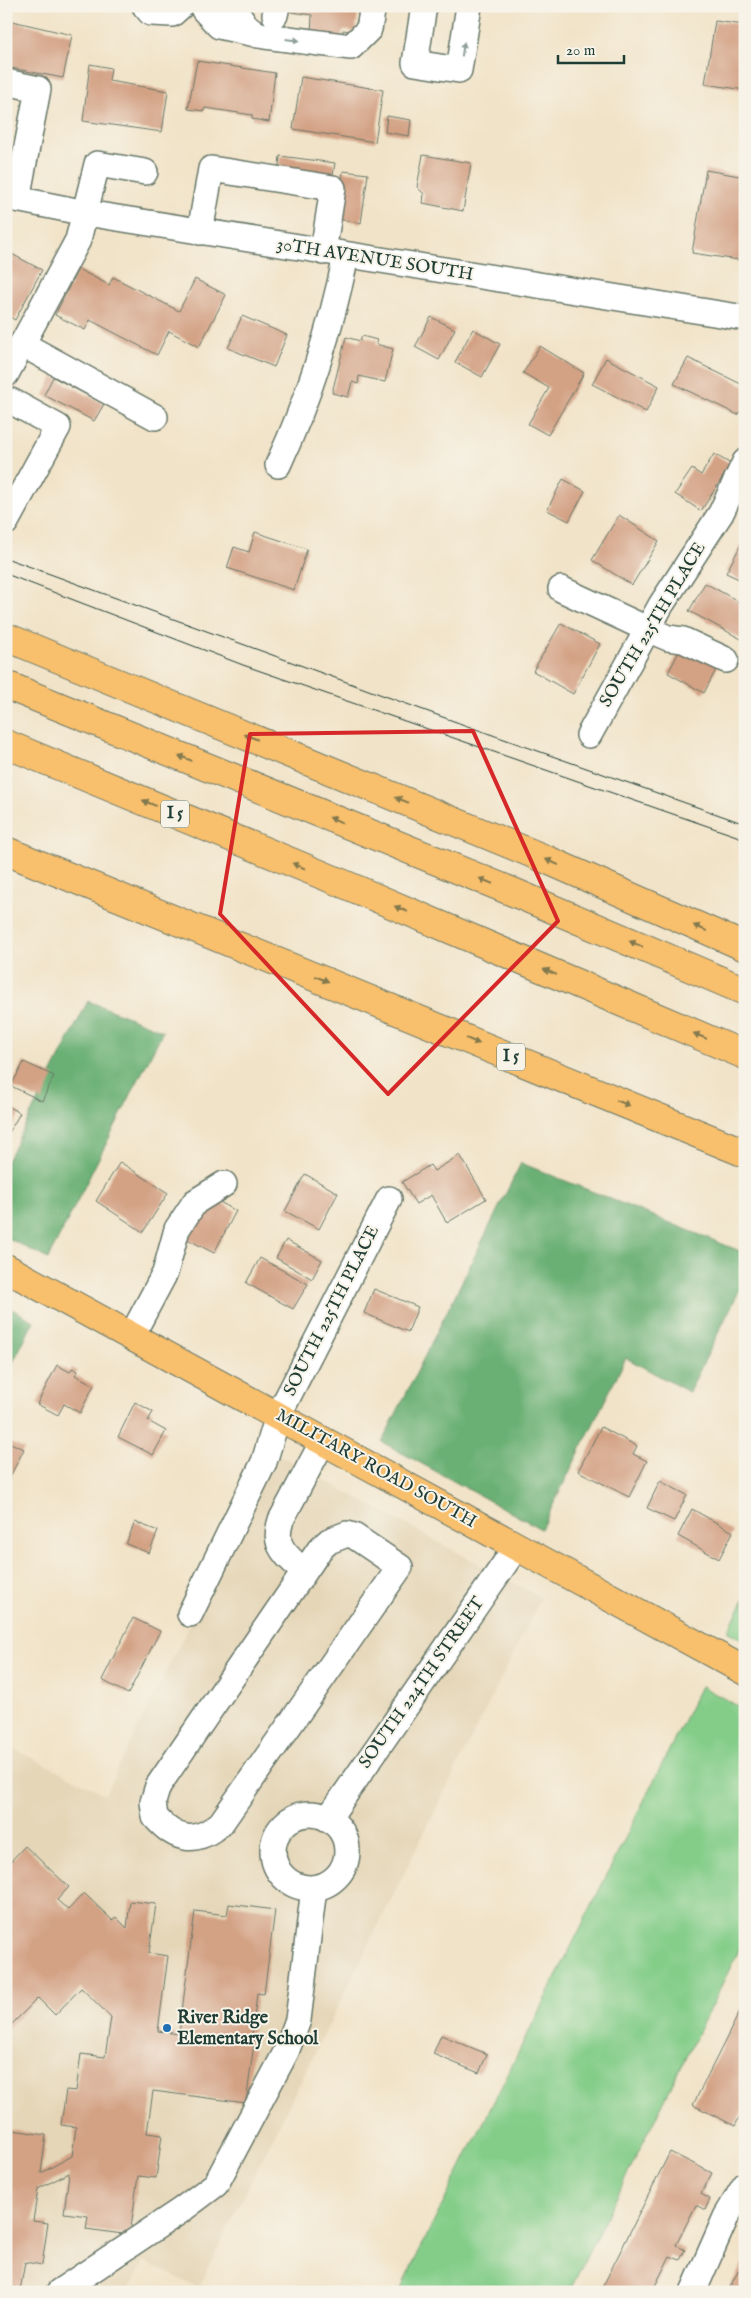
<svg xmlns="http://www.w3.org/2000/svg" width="751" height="2298" viewBox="0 0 751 2298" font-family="'IM FELL English',serif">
<rect width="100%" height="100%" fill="#f7f3e8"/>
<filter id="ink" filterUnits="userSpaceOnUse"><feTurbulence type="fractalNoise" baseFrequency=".02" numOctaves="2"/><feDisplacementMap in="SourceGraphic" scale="10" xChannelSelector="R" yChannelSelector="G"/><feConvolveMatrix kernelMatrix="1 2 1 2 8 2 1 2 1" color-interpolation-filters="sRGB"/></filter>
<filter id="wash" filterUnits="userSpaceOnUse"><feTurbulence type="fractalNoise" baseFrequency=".0096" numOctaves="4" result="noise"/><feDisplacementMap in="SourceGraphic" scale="20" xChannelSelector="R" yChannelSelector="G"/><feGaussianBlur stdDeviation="1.12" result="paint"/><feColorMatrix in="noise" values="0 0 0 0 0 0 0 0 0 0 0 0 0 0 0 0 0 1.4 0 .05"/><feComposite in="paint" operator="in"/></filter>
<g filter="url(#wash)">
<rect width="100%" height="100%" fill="#f1e3c8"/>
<path fill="#e5d6b7" d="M275,1453l266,145 -343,690 -54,-27 -16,31h-122v-547l99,49z"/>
<g fill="#84cd89" stroke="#52855e">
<path d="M745,1597v44l-17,-10z"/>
<path d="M701,1686l44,24v228l-176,354h-170z"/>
</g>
<g fill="#6bb075" stroke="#457654">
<path d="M88,1001l75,30 -115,228 -42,-22v-74z"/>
<path d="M521,1163l224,90v26l-56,113 -63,-34 -85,171 -159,-87z"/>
<path d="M6,1306l28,15 -28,55z"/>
</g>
<g id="blocks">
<g fill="#d3a184">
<path d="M292,6h77l-1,9 -10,-1 -3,18 -12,-2 -2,9 -30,-4 1,-20 -21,-3z"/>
<path d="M8,20l64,15 -9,43 -57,-11z"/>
<path d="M715,21l30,4v65l-40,-6z"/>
<path d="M197,61l78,12 -6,49 -17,-3v-4l-47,-7 -1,3 -16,-2z"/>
<path d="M90,64l21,4 -2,13 59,10 -6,41 -79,-11z"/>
<path d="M301,77l82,13 -8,52 -82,-13z"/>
<path d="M387,116l24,4 -2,16 -24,-4z"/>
<path d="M423,155l48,8 -8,48 -40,-8 1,-9 -7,-7z"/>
<path d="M280,156l55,7 -3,18 -54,-7z"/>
<path d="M706,170l39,7v84l-53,-8z"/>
<path d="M343,171l25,3 -7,49 -24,-4z"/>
<path d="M6,251l36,19 -27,50 -9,-5z"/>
<path d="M78,269l31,16 4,-8 66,34 16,-32 31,16 -27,52 -30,-16 -12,24 -67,-35 -5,10 -30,-15z"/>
<path d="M242,316l45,19 -13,32 -46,-19z"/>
<path d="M431,317l24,12 -16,31 -24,-13z"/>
<path d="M473,329l27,15 -18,33 -27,-15z"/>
<path d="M362,336l15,4 -1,4 17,5 -8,33 -26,-6 -1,8 -6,-2 -4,15 -16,-4 14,-56 14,4z"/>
<path d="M540,346l44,27 -36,62 -20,-11 21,-36 -26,-15z"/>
<path d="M606,358l53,28 -13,26 -54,-28z"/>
<path d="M688,358l57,28v16l-7,13 -64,-31z"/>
<path d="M53,377l51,27 -10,17 -50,-26z"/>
<path d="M714,454l17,10 -30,47 -26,-17 17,-25 9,6z"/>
<path d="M563,479l22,12 -16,30 -22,-11z"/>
<path d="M619,515l40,26 -27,44 -40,-25z"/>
<path d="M255,532l52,17 -13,41 -67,-22 7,-21 15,5z"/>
<path d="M745,537v45l-19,-9z"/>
<path d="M705,583l40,22 -2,35 -54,-29z"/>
<path d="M561,623l39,21 -27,50 -40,-23z"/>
<path d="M682,646l36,20 -14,27 -36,-20z"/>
<path d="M24,1062l30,14 -12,25 -31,-15z"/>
<path d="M6,1105l14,8 -14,25z"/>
<path d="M460,1155l26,44 -39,24 -16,-28 -15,9 -14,-22 28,-17 4,6z"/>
<path d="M120,1162l48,31 -25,39 -47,-31z"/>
<path d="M305,1174l33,19 -19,36 -34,-18z"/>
<path d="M209,1196l27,15 -22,42 -27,-14z"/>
<path d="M286,1240l36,20 -10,19 -36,-21z"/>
<path d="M260,1258l48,26 -15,25 -47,-26z"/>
<path d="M374,1289l44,18 -10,25 -44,-19z"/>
<path d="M57,1365l13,7 2,-4 6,3 -3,4 19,10 -14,28 -16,-9 -6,11 -21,-11z"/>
<path d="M135,1402l18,10 -5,9 18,10 -13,24 -35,-18z"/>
<path d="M601,1427l36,19 -4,8 14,7 -18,36 -51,-26z"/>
<path d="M6,1441l18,8 -18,36z"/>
<path d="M660,1481l27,14 -13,26 -27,-13z"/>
<path d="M692,1509l41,23 -14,27 -41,-23z"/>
<path d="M135,1522l23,9 -9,22 -23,-9z"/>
<path d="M133,1618l27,13 -32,63 -26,-14z"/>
<path d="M25,1846l44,41 -12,13 11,10 16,-17 28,27 4,-3 11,11 3,-27 26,3 -7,49 19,3 -10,75 21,3 16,-123 32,4 2,-11 46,6 -11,84 -7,-1 -5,43h3l-9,67 -93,-12 -6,42 15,2 -6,43 -18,-2 -8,59 -44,-6 2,-13 -24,-3 5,-40 -31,16 -5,32 15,2 -6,42 -17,-3 -5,30h-14v-163l40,6 -5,38 31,-17 4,-29 -15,-2 5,-35 10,1 5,-37 24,3 6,-40 -30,-29 -26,27 -17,-17 -32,32v-164z"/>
<path d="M745,2001v105l-10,20 -42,-21z"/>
<path d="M441,2035l46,19 -8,19 -46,-19z"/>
<path d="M670,2152l42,21 -11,21 9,5 -5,11 -9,-5 -20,40 9,5 -5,10 -10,-4 -18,36h-52z"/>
<path d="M745,2259v33h-10l-6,-4z"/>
</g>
</g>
</g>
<g filter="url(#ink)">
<use href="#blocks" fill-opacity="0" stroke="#687768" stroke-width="1"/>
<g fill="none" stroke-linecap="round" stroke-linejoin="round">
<g stroke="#687768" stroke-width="28">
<g id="minor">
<path d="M145,6l6,7 21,1 9,-8"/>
<path d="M204,6v4l15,16 46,10 86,11 18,-18 4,-23"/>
<path d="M232,6l13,19 13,10"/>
<path d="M424,6l-9,57 44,7 10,-64"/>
<path d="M275,15l2,-9"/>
<path d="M6,82l32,7 -21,110"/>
<path d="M6,197l80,16 659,105"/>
<path d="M200,232l11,-63 122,19 -10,64"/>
<path d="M22,344l133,73"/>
<path d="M6,374l72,-134 19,-76 48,8"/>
<path d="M278,465c31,-67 53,-137 68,-209"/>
<path d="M6,522l52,-95 -47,-26"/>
<path d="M561,589l86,40 21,9 15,2 43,20"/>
<path d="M589,735l72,-130 60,-92 24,-51"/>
<path d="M131,1337l34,-64 12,-44 18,-27 29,-18"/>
<path d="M347,1534l7,2 46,31 -179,256c-25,22 -45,18 -66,-6l-2,-15 5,-16 162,-237 9,-8z"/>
<path d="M304,1572c-18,-18 -32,-25 -23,-52l42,-79"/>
<path d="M190,1614l74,-152 14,-46 111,-217"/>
<circle cx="310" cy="1851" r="37"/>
<path d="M328,1819l189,-273"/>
<path d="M59,2292l121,-81 36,-27 70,-132 12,-32 16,-132"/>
<path d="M693,2292l33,-75 19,-32"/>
</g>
</g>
<g stroke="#687768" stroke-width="30">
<path id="major" d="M6,1268l739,403"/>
</g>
<g stroke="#687768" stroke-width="30">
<g id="highway">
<path d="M6,637l537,221 202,89"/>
<path d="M6,685l507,207 232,99"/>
<path d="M6,744l338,140 401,171"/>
<path d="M6,851l739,302"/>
</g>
</g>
<use href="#minor" stroke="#fff" stroke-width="25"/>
<use href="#major" stroke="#f8bf6c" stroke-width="28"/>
<use href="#highway" stroke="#f8bf6c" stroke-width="28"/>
<g stroke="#1f3d34" stroke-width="1">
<path d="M6,558l464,169 275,97"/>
<path d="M6,574l237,91 502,174"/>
</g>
</g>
<defs><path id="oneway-solid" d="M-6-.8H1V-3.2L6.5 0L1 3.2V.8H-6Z" transform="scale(1.25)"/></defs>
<g fill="#8f9e9a">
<use href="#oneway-solid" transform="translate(293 40) rotate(7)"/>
<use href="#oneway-solid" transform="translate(463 49) rotate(-81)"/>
</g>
<g fill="#81784d">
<use href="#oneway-solid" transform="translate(251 737) rotate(-158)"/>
<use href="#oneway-solid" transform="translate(185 758) rotate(-158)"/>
<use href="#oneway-solid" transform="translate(402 800) rotate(-158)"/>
<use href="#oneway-solid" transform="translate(149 803) rotate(-157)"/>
<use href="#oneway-solid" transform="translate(336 820) rotate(-158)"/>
<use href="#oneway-solid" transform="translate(552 862) rotate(-156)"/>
<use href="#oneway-solid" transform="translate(299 866) rotate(-157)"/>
<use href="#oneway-solid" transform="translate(486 881) rotate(-158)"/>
<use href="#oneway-solid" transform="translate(401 909) rotate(-157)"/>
<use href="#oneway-solid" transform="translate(700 928) rotate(-156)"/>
<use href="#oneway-solid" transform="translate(636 944) rotate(-157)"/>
<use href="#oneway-solid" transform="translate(550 972) rotate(-157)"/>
<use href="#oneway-solid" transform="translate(322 979) rotate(22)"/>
<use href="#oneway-solid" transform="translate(700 1036) rotate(-157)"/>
<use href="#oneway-solid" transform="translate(473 1041) rotate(22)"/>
<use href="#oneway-solid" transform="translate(623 1103) rotate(22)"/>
</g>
</g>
<path fill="none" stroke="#d62828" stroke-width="4" stroke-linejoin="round" d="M473,731l85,190 -170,173 -168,-180 30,-180z"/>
<circle fill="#1f6fb2" stroke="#f7f3e8" stroke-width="2" cx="167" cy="2028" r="5"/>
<g text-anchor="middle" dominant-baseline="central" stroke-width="4" stroke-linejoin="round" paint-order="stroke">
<g fill="#f7f3e8" stroke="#60746a" stroke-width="1">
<rect x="161" y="800.5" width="28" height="27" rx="4"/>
<rect x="497" y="1043.5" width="28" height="27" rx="4"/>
</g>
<g font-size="16" font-weight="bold" fill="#1f3d34">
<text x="175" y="814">I 5</text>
<text x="511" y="1057">I 5</text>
</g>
<g font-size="18" fill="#1f3d34" stroke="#f7f3e8">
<text transform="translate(375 260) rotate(9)">30TH AVENUE SOUTH</text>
<text transform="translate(653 625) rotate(-59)">SOUTH 225TH PLACE</text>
<text transform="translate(332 1311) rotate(-63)">SOUTH 225TH PLACE</text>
<text transform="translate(376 1469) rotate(29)">MILITARY ROAD SOUTH</text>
<text transform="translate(422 1683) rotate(-55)">SOUTH 224TH STREET</text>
</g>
<g font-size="18" font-weight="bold" fill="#1f3d34" stroke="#f7f3e8" text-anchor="start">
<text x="177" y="2018">River Ridge<tspan x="177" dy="21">Elementary School</tspan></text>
</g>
</g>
<rect width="751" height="2298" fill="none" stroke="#f7f3e8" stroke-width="25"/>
<path d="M558 55v8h66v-8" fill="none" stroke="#1f3d34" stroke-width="2.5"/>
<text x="566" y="55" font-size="15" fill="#1f3d34" stroke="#f7f3e8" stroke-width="4" paint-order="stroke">20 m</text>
</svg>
